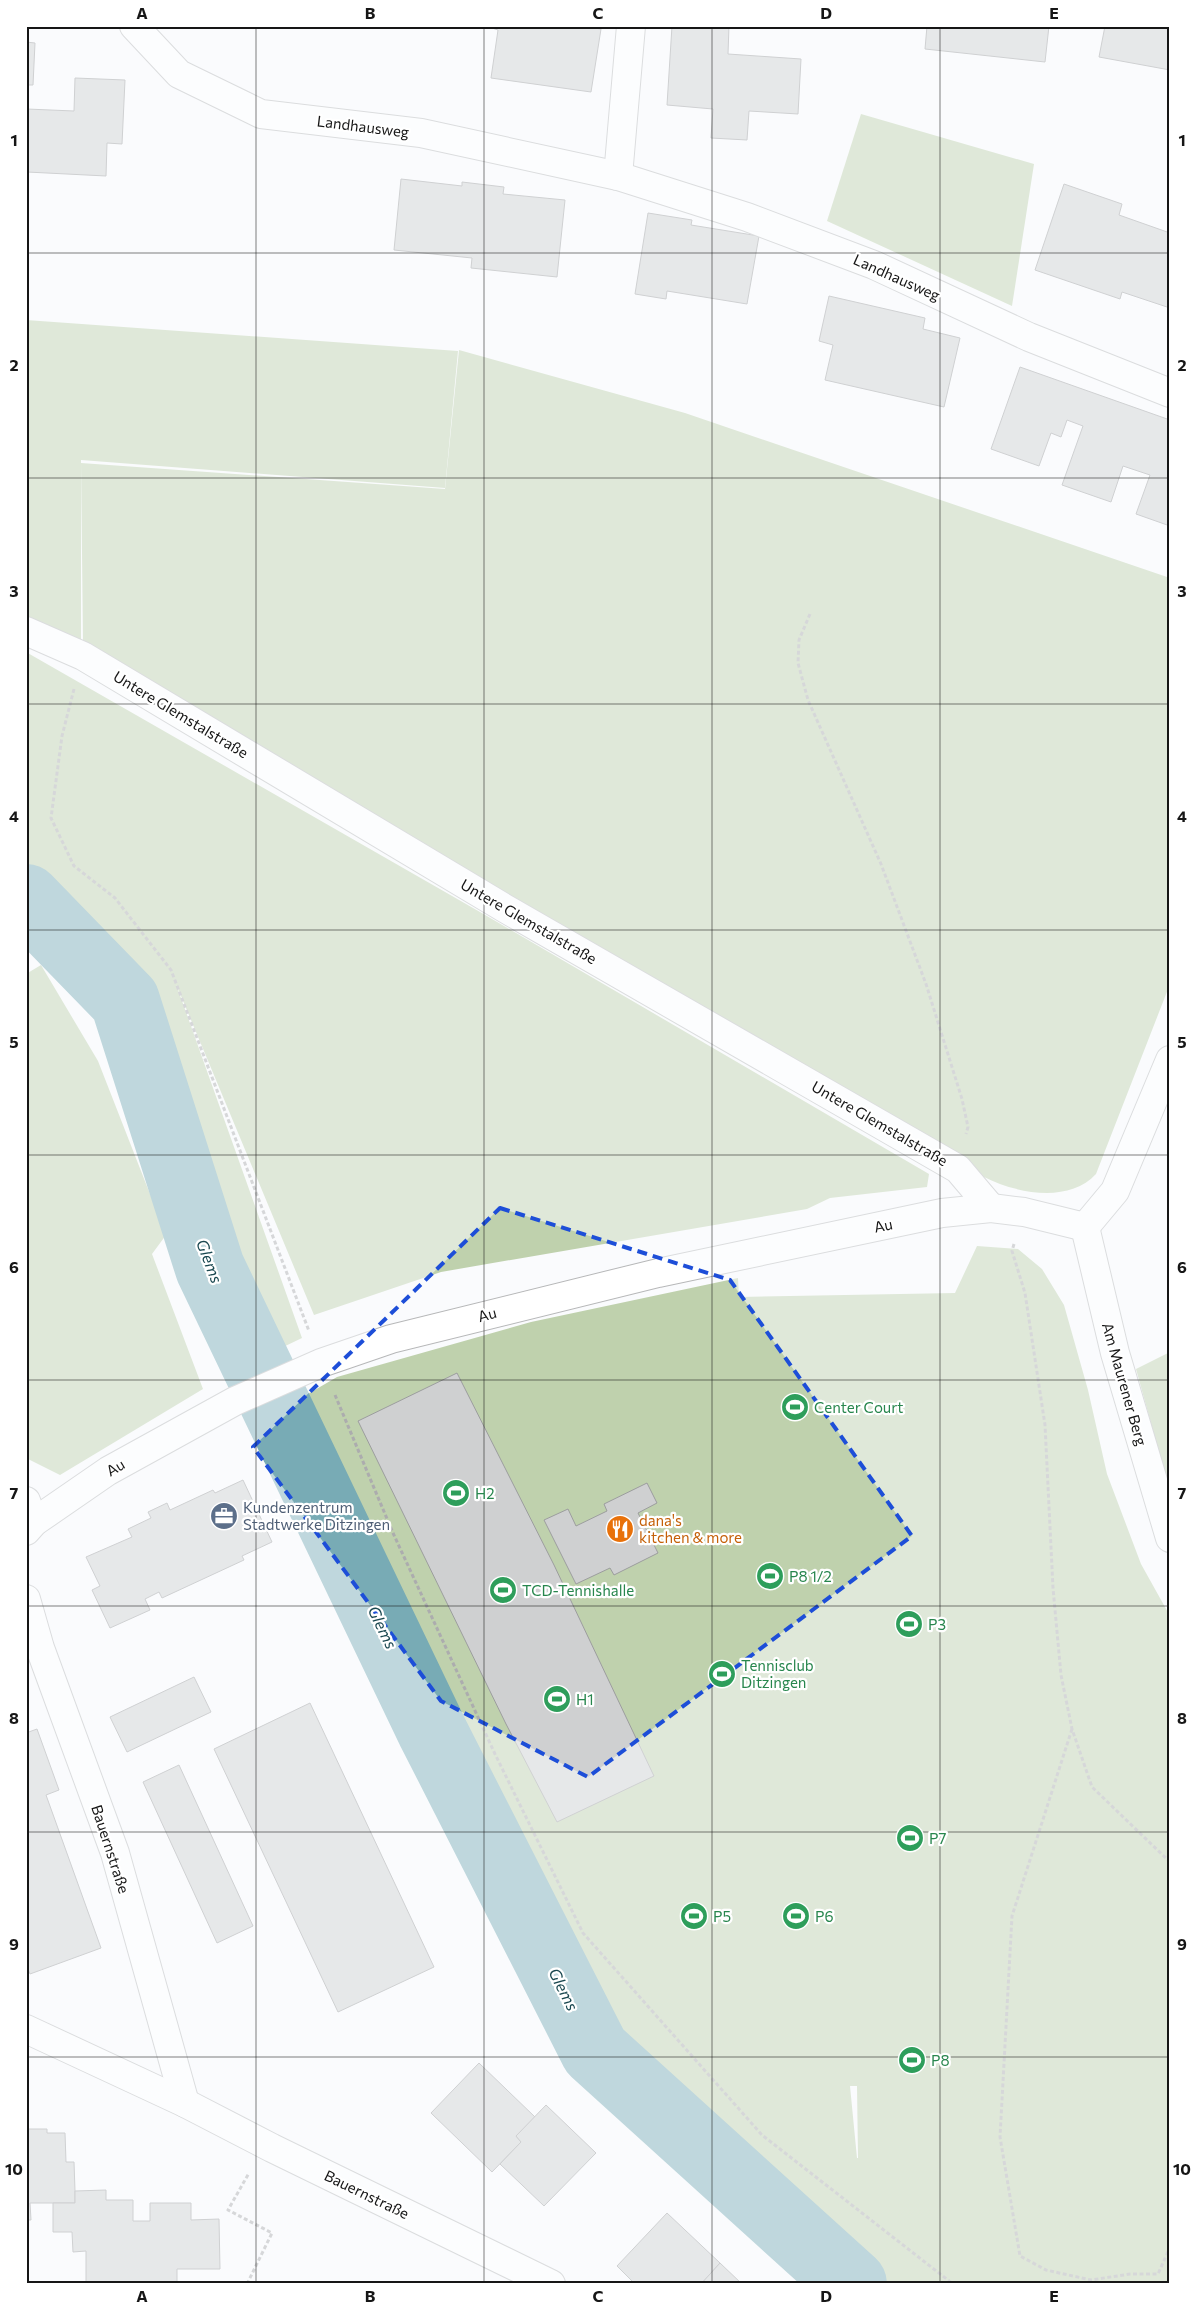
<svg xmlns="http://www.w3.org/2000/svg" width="1196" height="2310" viewBox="0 0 1196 2310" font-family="Commissioner,sans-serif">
<rect width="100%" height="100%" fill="#fafbfd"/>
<g fill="#bfd1ad" fill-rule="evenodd">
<path d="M861,114l173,50 -22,142 -185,-85z"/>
<path d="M26,320l432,31 -13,137 -364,-28v183l-55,-23z"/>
<path d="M459,350l226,63 485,165v406l-74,190c-27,30 -81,19 -112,3 -13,-7 -25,-19 -37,-28l-684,-396 -180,-110 -2,-180 364,26z"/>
<path d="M26,652l454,260 449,262 -2,13 -97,11 -23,11 -366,63 -127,43 -138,-331 126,354 -50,24 -42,-94 -85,-267 -99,-102z"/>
<path d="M41,965l57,96 68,174 -14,19 51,135 -143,86 -34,-17v-484z"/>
<path d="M977,1246l41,3 24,20 22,36 24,85 19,84 34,90 29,52v668h-347l-269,-265 -301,-593 84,-49 194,-55 207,-44 1,19 216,-4zM850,2086h7l1,72h-1z"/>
<path d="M1170,1352v140l-34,-123z"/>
</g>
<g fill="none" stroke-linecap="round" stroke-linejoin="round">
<path stroke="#78abb5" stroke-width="70" d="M26,899l99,102 85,267 222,463 163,320 257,233"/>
</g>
<g fill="#cfd0d1" stroke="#9c9d9e">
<path d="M486,26h96l19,3 -10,63 -100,-14 7,-48z"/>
<path d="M672,26h57l-1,28 73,5 -3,55 -49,-3 -2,29 -36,-2 2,-29 -46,-4z"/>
<path d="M927,26h122l-4,36 -120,-13z"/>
<path d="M1105,26h65v44l-71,-13z"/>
<path d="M26,42l9,1 -2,42h-7z"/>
<path d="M75,78l50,2 -3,64 -15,-1 -1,33 -79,-4 -1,9 1,-72 47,2z"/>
<path d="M401,179l61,7v-4l42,5 -1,7 62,6 -8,77 -86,-9 1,-10 -78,-8z"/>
<path d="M1064,184l58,20 -3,11 51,18v75l-48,-16 -2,7 -85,-29z"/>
<path d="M648,213l44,7 -1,5 68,11 -12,68 -80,-13 -1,8 -31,-5z"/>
<path d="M829,296l96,22 -2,11 37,9 -16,69 -119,-27 8,-35 -14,-4z"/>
<path d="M1020,367l150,53v106l-34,-12 14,-39 -27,-9 -12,36 -49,-17 21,-59 -16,-6 -6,17 -10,-4 -12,33 -48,-17z"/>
<path d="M457,1373l97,192 99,209 1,2 -97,46 -51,-98 -148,-303z"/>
<path d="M243,1480l29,62 -30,14 2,4 -82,38 -3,-6 -14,7 5,11 -40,18 -18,-38 8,-4 -14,-29 46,-20 -4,-8 23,-11 -3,-6 19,-9 3,7 43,-20 2,3z"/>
<path d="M647,1483l10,20 -19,10 20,40 -44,22 -4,-7 -34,16 -32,-64 24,-11 8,17 31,-15 -3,-7z"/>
<path d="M194,1677l17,35 -84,40 -17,-35z"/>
<path d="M310,1703l124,264 -96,45 -124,-263z"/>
<path d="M37,1729l22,61 -13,5 55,153 -71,26 -4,-10v-231z"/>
<path d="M179,1765l74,161 -36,17 -74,-161z"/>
<path d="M479,2063l56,54 -19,19 5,6 -29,30 -61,-59z"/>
<path d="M546,2105l50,48 -52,53 -44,-42 21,-22 -5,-6z"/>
<path d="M26,2129h21v4h18l1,29h8l1,29v12h-45l1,17h-5z"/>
<path d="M106,2190v10h27v21h17v-18h41v17l28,-1 1,50h-43v15h-91v-33l-13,1 -1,-20h-19v-29h22v-12z"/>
<path d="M667,2213l53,50 -19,21h-66l-18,-18z"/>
<path d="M720,2263l22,21h-41z"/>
</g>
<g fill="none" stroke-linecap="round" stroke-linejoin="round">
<g stroke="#b7b8b9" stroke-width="30">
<g id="minor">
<path d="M134,26l45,48 82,40 160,19 197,43 129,41 127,48 155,72 141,56"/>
<path d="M618,176l13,-150"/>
<path d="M26,631l57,25 423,253 452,260 33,39"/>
<path d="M1085,1227l30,126 55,185"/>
<path d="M1085,1227l30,-36 55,-131"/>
<path d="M26,1501l8,21"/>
<path d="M26,1531l8,-9 74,-51 127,-70 86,-38 70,-24 267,-66 284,-60 49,-5 33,4 61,15"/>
<path d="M26,1599l14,49 75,205 70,250"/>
<path d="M26,2029l159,74 87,45 279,136"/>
</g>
</g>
<g stroke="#acacae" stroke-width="3" stroke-dasharray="4 2.5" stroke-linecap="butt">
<path d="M810,614l-11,26 -1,23 10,37 73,164 45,120 36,115 6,28 -2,7"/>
<path d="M74,689l-12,47 -11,82 23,48 41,32 56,72 138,361"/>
<path d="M1014,1244l-2,7 13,42 20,132 8,163 8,87 11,54 20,58 78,75"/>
<path d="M335,1395l58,138 102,221 88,179 179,202 191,149"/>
<path d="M1072,1729l-60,187 -12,221 20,119 26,14 45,10 39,-6h28l12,-27"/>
<path d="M247,2284l25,-51 -44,-23 21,-37"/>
</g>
<use href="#minor" stroke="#fff" stroke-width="28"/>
</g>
<path d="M0 0H1196V2310H0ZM500,1208l230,72 182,256 -324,241 -147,-76 -188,-254z" fill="#fafbfd" fill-opacity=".55" fill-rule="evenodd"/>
<path fill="none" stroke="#1d4ed8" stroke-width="4" stroke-dasharray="10 6" stroke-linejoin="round" d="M500,1208l230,72 182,256 -324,241 -147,-76 -188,-254z"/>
<path fill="none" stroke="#161616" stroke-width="1" stroke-opacity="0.55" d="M256,26v2258M484,26v2258M712,26v2258M940,26v2258M26,253h1144M26,478h1144M26,704h1144M26,930h1144M26,1155h1144M26,1380h1144M26,1606h1144M26,1832h1144M26,2057h1144"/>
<defs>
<g id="stadium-disc" transform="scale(1.4375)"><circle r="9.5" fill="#2e9e5b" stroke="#fff"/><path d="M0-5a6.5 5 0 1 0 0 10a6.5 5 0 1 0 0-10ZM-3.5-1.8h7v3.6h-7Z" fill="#fff"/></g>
<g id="office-disc" transform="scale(1.4375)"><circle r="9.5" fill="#5c6f8a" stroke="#fff"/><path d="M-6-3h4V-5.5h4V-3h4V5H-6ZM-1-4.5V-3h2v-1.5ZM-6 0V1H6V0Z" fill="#fff"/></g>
<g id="restaurant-disc" transform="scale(1.4375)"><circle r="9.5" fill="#e8710a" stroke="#fff"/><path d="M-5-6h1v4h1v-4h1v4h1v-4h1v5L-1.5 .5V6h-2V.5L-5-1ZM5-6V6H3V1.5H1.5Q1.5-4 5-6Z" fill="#fff"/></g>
</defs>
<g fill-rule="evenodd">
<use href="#stadium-disc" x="795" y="1407"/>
<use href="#stadium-disc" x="456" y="1493"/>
<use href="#office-disc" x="224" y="1516"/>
<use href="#restaurant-disc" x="620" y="1529"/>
<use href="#stadium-disc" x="770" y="1576"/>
<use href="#stadium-disc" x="503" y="1590"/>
<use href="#stadium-disc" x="909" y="1624"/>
<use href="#stadium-disc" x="722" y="1674"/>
<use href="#stadium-disc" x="557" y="1699"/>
<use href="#stadium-disc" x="910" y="1838"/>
<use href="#stadium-disc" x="694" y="1916"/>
<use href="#stadium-disc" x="796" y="1916"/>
<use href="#stadium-disc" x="912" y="2060"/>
</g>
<g text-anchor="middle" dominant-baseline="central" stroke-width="4.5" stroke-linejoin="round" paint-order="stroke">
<g font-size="15" fill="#161616" stroke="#fff">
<text transform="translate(363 126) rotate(7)">Landhausweg</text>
<text transform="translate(897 277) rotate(24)">Landhausweg</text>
<text transform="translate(181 714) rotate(31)">Untere Glemstalstraße</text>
<text transform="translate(529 921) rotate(30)">Untere Glemstalstraße</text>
<text transform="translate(880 1123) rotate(30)">Untere Glemstalstraße</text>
<text transform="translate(883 1225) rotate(-12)">Au</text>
<text transform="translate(487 1314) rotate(-15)">Au</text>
<text transform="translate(1125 1384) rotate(74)">Am Maurener Berg</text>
<text transform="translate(115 1467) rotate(-31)">Au</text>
<text transform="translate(111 1849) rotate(72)">Bauernstraße</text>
<text transform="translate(367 2194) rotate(26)">Bauernstraße</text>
</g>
<g font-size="15" fill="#27864d" stroke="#fff" text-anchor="start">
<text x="814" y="1407">Center Court</text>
<text x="475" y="1493">H2</text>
<text x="789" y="1576">P8 1/2</text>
<text x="522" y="1590">TCD-Tennishalle</text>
<text x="928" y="1624">P3</text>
<text x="741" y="1665">Tennisclub<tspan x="741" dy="17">Ditzingen</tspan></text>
<text x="576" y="1699">H1</text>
<text x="929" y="1838">P7</text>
<text x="713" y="1916">P5</text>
<text x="815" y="1916">P6</text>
<text x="931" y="2060">P8</text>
</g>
<g font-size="15" fill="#4e5e75" stroke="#fff" text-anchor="start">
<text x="243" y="1507">Kundenzentrum<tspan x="243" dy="17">Stadtwerke Ditzingen</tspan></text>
</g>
<g font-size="15" fill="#c56008" stroke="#fff" text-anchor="start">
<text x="639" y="1520">dana's<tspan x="639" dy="17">kitchen &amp; more</tspan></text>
</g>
<g font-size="16" font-style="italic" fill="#1a4850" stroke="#fff">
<text transform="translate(210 1261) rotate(69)">Glems</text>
<text transform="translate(383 1627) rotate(64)">Glems</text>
<text transform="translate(564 1989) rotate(63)">Glems</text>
</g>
</g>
<rect width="1196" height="2310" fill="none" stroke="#ffffff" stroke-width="55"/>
<rect x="28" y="28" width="1140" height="2254" fill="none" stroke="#161616" stroke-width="2"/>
<g font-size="16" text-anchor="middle" font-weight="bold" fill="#161616">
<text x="142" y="19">A</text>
<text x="370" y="19">B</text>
<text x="598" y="19">C</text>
<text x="826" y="19">D</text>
<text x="1054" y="19">E</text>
<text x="14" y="146">1</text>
<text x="1182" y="146">1</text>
<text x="14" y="371">2</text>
<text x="1182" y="371">2</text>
<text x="14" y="597">3</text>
<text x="1182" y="597">3</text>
<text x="14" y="822">4</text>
<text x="1182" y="822">4</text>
<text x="14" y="1048">5</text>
<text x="1182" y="1048">5</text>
<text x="14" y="1273">6</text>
<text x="1182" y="1273">6</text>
<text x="14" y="1499">7</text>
<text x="1182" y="1499">7</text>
<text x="14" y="1724">8</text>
<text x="1182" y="1724">8</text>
<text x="14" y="1950">9</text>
<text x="1182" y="1950">9</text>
<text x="14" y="2175">10</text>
<text x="1182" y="2175">10</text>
<text x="142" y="2302">A</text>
<text x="370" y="2302">B</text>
<text x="598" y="2302">C</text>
<text x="826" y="2302">D</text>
<text x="1054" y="2302">E</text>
</g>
</svg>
